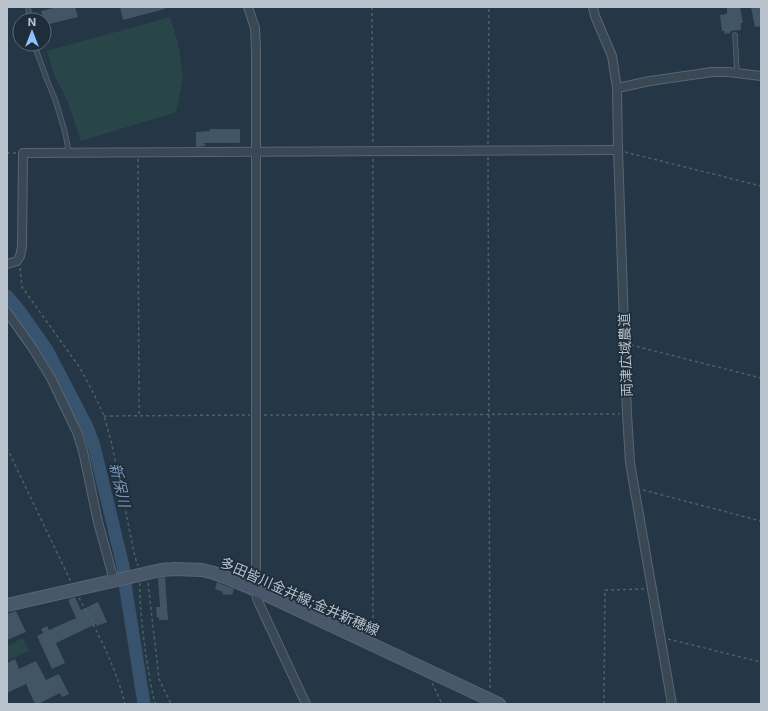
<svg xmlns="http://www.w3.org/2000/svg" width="768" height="711" viewBox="0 0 768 711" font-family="Inter,'Noto Sans JP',sans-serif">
<rect width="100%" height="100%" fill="#253646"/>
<g fill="#284647">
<path d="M170,17l8,26 5,34 -7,35 -95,29 -9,-27 -8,-21 -9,-16 -8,-26z"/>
<path d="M23,638l6,13 -22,10v-15z"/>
</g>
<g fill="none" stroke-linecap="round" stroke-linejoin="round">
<path stroke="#38536e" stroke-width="13" d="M7,296l14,17 14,20 12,17 40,77 7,19 29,120 3,24 18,114"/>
</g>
<g fill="#415565">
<path d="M57,7h18l3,10 -33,8 -4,-14z"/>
<path d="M120,7h45v2l-42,11z"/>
<path d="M727,7h13l3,16h-2v7l-10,1 -1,2 -5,1 -1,-3h-2l-2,-16 7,-1z"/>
<path d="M751,7h10v19l-6,1z"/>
<path d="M210,129h30v14h-36l1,3 -9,1v-15l14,-1z"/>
<path d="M165,577l3,43h-9v-3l-2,1 -1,-11h4l-2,-29z"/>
<path d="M217,582l17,7 -2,6 -4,-1 -1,1 -5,-1 1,-2 -8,-3z"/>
<path d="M75,597l6,13 17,-8 9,20 -10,4 -1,-2 -40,19 9,20 -13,6 -15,-33 6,-3 -2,-4 6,-3 2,4 27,-12 -8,-18z"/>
<path d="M16,611l10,21 -19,8v-26z"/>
<path d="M15,659l4,10 17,-8 10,19 13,-6 10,20 -7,3 -2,-4 -22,11h-3l-9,-20 -19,9v-30z"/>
</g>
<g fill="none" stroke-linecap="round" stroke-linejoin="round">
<g stroke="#596672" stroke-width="5.5">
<g id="service">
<path d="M28,7l2,13"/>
<path d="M735,35l2,38"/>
<path d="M34,44l13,36 8,19 10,33 4,21"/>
</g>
</g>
<g stroke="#596672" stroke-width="10">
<g id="minor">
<path d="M248,7l7,21 1,22v540l1,9 49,105"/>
<path d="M593,7l2,9 17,40 5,32 1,62 9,264 3,49 42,241"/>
<path d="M617,88l33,-7 62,-9h16l33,4"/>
<path d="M7,264l10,-3 3,-5 2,-9 1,-94 595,-3"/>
<path d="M7,312l25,35 19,31 26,54 6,19 15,71 14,51 1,8"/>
</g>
</g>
<g stroke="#596672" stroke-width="14">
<path id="secondary" d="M7,605l154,-35 14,-1 27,1 12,3 16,6 26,11 243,114"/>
</g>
<g stroke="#486465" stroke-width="1.5" stroke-dasharray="3 3" stroke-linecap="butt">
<path d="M372,7l1,136"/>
<path d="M488,144l1,-137"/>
<path d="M625,152l136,34"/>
<path d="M7,153h10"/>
<path d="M488,157l2,533"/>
<path d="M138,159l1,256"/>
<path d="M373,159v476"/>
<path d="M20,268l2,19 58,81 15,28 9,20 7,25 7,33 17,83 3,9"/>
<path d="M631,345l130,33"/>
<path d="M264,415l356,-1"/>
<path d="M104,416l146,-1"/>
<path d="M7,448l64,134"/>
<path d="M643,490l118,31"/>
<path d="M140,583c-1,14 1,27 2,41 3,27 7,54 13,80"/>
<path d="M148,583l11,96 12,25"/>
<path d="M79,598c18,33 37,69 46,106"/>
<path d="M668,639l93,23"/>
<path d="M432,683l10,21"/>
<path d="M604,704l1,-114 40,-1"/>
</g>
<use href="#service" stroke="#3a4855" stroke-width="4"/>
<use href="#minor" stroke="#3a4855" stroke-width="8"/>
<use href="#secondary" stroke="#485769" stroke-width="12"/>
</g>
<g text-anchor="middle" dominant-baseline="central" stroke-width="3.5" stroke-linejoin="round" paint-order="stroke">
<g font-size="14" fill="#b8c3ce" stroke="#1f2d3b">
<text transform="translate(625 355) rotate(-92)">両津広域農道</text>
<text transform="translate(300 596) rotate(24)">多田皆川金井線;金井新穂線</text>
</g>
<g font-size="15" font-style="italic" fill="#7696b4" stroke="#1f2d3b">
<text transform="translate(120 485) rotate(77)">新保川</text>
</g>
</g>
<rect width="768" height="711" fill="none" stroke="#b8c3ce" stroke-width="16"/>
<g transform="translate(32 32)"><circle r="19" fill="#1f2d3b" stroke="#5c6976"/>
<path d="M0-3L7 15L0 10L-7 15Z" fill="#8dc2ff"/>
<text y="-6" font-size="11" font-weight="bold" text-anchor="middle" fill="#b8c3ce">N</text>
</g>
</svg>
